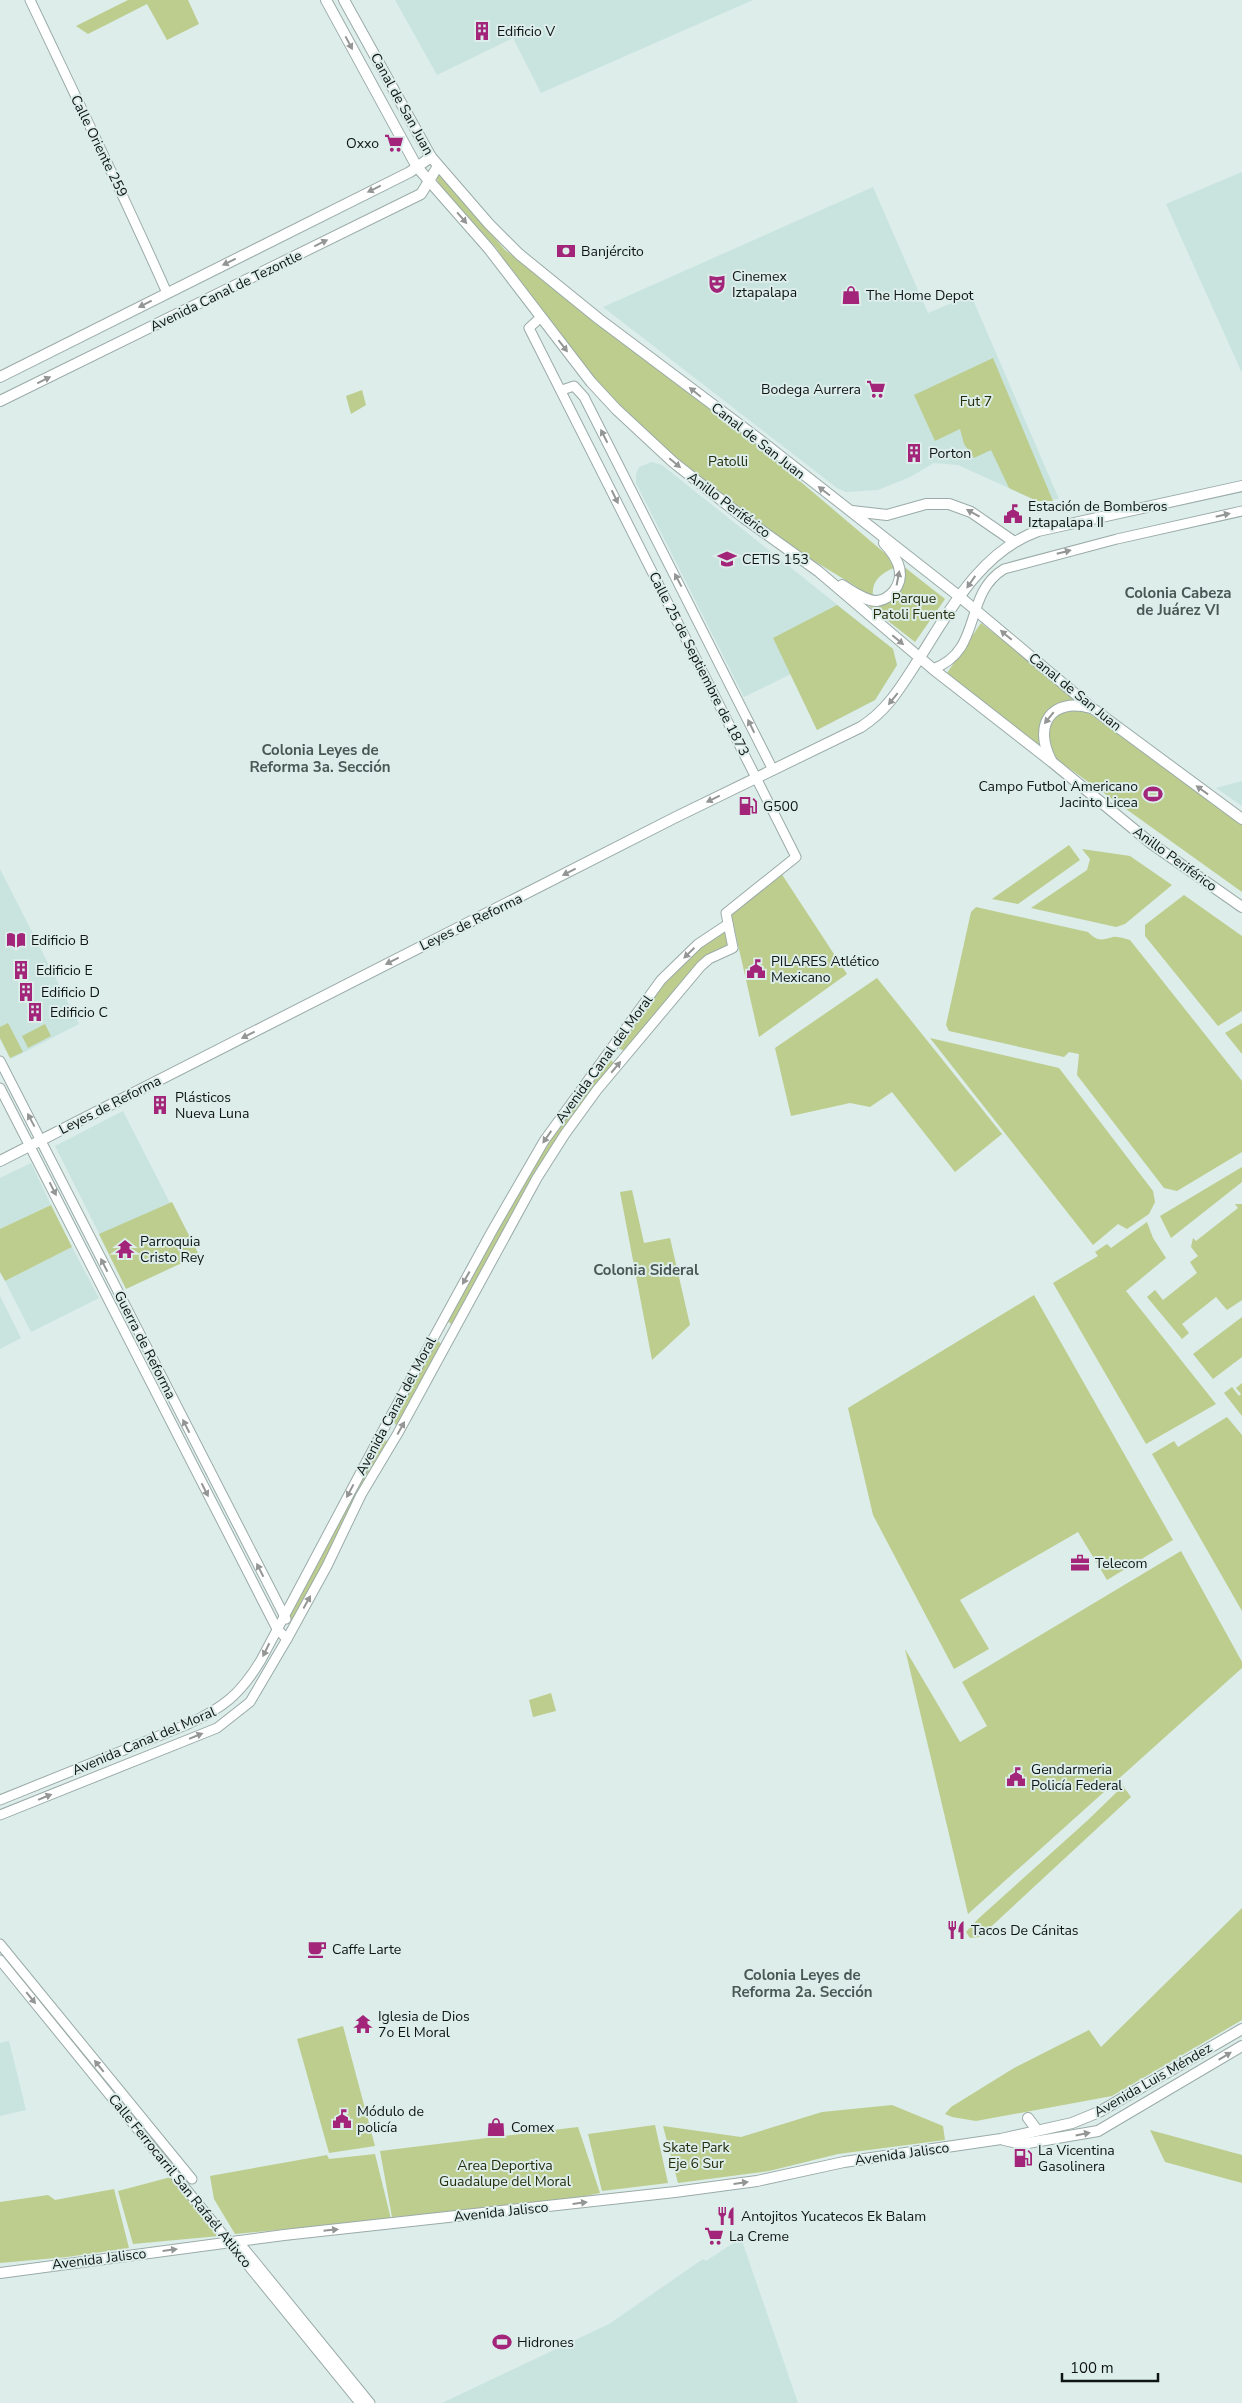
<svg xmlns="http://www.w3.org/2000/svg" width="1242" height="2403" viewBox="0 0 1242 2403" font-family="'Nunito Sans',sans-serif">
<rect width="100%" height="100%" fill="#dcedea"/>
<g fill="#c9e4df">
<path d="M395,0h358l-212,93 -28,-55 -76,37z"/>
<path d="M1242,172v201l-76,-169z"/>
<path d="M873,187l55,126 43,-18 88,204 -22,2 -79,-36 -24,-2 -24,14 -32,13 -32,2 -9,-4 -234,-181z"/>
<path d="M652,462l10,3 231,184 4,16 -22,35 -58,30 -26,-56 -47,23 -108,-214v-9l3,-7z"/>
<path d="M1242,781v25l-26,-18z"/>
<path d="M0,869l79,155 -68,35 -11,-20z"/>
<path d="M123,1111l71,139 -69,35 -70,-139z"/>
<path d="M31,1163l20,42 -51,24v-51z"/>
<path d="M72,1247l27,51 -68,34 -26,-51z"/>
<path d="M0,1296l21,42 -21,11z"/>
<path d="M9,2041l17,69 -26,6v-73z"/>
<path d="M741,2238l57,165h-356l167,-79 94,-65 3,2z"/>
</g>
<g fill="#bdcd8e">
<path d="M128,0h60l11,24 -32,16 -20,-36 -59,30 -12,-8z"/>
<path d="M439,174l66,76 244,188 138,117 7,13c-13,5 -23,13 -21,29l-62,-38 -76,-53 -53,-42 -43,-39 -54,-56 -71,-93 -17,-27 -58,-64 -3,-9z"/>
<path d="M993,358l60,143h-16l-28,-13 -18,-38 -17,8 -10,-14 -4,-15 -25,12 -21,-46z"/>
<path d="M362,390l4,15 -15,9 -5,-18z"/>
<path d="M903,566l42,33 -30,43 -46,-36 11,-1z"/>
<path d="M837,605l56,44 4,16 -22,35 -58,30 -44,-92z"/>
<path d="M981,623l97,77c-33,2 -40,18 -39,49l-92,-76z"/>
<path d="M1071,708l12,2 10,6 149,109v67l-183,-131c-11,-13 -13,-26 -7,-42z"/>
<path d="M1069,845l11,15 -62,44 -26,-5z"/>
<path d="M1082,849l48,7 42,29 -47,39 -9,3 -85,-19 56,-38 3,-11z"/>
<path d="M781,873l66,101 -88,63 -28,-123z"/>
<path d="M1184,895l58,41v75l-24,15 -73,-90v-11z"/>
<path d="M976,907l112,25c10,10 13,8 25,5 5,-1 12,2 17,3l112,141v71l-65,39 -13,-3 -87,-113 2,-21 -10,-2 -5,5 -115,-26 -3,-6 25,-113z"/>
<path d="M727,925l2,19 -22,12 -81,96 -9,-5 47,-66 36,-35z"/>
<path d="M877,978l125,156 -47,38 -63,-80 -22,15 -20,-4 -59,13 -16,-68z"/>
<path d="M8,1023l15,29 -13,6 -10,-20v-11z"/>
<path d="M1242,1023v31l-17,-21z"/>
<path d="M45,1024l6,12 -23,12 -6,-12z"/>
<path d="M930,1038l129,30 94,123 2,11 -6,12 -22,15 -9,-5 -25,21z"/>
<path d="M609,1059l7,5 -24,28 -139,233 -8,-5 100,-175 58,-84z"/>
<path d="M1242,1167v15l-71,56 -11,-22z"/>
<path d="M632,1190l12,53 26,-5 20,87 -38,35 -32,-168z"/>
<path d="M172,1202l27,53 -73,34 -27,-55z"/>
<path d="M1235,1204h7v96l-15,10 -11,-13 -34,27 7,9 -7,6 -35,-42 8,-7 8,10 34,-27 -7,-11 8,-6 -7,-9 2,-9 3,3 42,-33z"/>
<path d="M51,1205l21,42 -67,34 -5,-9v-43z"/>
<path d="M1147,1222l6,16 13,20 -40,33 90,113 -70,40 -93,-161 45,-27 -3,-4 12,-8 4,4z"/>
<path d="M1034,1295l139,245 -66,40 -29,-48 -118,68 29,49 -35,20 -81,-154 -25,-107z"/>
<path d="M1242,1317v40l-29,22 -20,-25z"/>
<path d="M435,1338l7,7 -44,84 -6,-11z"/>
<path d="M1242,1383v33l-18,-23 8,-6 7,9 2,-2 -5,-6z"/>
<path d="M1227,1417l15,18v176l-90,-157 22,-13 4,6z"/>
<path d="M380,1439l11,3 -98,181 -6,-8z"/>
<path d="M1181,1551l61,111v6l-274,246 -63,-265 55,93 27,-16 -25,-44z"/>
<path d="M551,1693l5,18 -23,6 -4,-17z"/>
<path d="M1123,1786l8,11 -151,140 -10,1 -4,-6 12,-13 110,-99z"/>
<path d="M1242,1908v112l-130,76 -136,25 -24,-4 -7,-3 6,-7 63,-39 75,-38 12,17z"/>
<path d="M343,2026l32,120 -46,7 -32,-114z"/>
<path d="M892,2105l51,21 2,14 -107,14 -69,17 -91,12 -15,-57 78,11 81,-25z"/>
<path d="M655,2125l13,58 -66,8 -14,-57z"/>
<path d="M578,2127l22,66 -87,18 -121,6 -12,-66z"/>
<path d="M1150,2130l92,25v28l-77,-21z"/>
<path d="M375,2154l16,65 -156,15 -21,-35 -4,-23 117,-21 2,4z"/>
<path d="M171,2177l48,59 -86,8 -15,-53z"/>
<path d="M114,2189l15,59 -62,9 -67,6v-61l48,-7 7,5z"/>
</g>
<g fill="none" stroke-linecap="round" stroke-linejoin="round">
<g stroke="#9aaba8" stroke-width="11">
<g id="secondary">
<path d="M30,0c46,97 93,194 137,293"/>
<path d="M562,390l12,-4 10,11 189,373"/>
<path d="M933,669c51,-19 29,-74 71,-100l113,-30 125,-28"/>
<path d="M0,1061l286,558"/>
<path d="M0,1088l277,541 10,10"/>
<path d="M0,1800l186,-75c37,-17 54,-30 75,-65l127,-239 104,-190 52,-90 117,-161 37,-36 30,-20"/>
<path d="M0,1815l217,-87 33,-26 37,-63 40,-73 34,-71 37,-62 139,-255 28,-44 32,-44 104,-124 8,-7 24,-11 -7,-35 70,-56 -267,-529 12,-11"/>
<path d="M0,1944l192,235"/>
<path d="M0,1960l360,443"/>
<path d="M238,2241l132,162"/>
</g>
</g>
<g stroke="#9aaba8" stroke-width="12">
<g id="primary">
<path d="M326,0l91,167 72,82 102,133 25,27 57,53 71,56 74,53 115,98 119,93 100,82 90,63"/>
<path d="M344,0l87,157 58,67 30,30 80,65 161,121 200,157 132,111 150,111"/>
<path d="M0,377l410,-205 21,-15"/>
<path d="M0,401l421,-207 17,-28"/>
<path d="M852,511l35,4 39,-11h23l22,8 42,29"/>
<path d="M842,585c10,6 23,16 35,16 7,-1 13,-5 17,-10 13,-17 3,-34 -10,-48"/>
<path d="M1051,760c-18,-35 0,-63 40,-52"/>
<path d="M0,1161l676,-344 185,-90c25,-16 38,-37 54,-62 33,-51 64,-113 123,-134l204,-45"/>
<path d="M1028,2118l9,12"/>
<path d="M1004,2140l18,4 76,-13 144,-85"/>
<path d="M0,2273l284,-38 391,-43 82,-11 87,-19 157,-23 71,-16 27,-11 143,-83"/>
</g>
</g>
<use href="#secondary" stroke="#fff" stroke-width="9"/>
<use href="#primary" stroke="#fff" stroke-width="10"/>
</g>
<defs><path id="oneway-solid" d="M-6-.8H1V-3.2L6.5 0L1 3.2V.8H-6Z" transform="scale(1.25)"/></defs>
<g fill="#939695">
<use href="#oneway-solid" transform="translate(349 43) rotate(62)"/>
<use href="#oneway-solid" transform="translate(374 189) rotate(154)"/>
<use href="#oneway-solid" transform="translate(462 218) rotate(49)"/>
<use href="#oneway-solid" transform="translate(321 243) rotate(-26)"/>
<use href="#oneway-solid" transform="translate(229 262) rotate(154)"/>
<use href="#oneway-solid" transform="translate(145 304) rotate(153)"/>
<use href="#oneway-solid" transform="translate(563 346) rotate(52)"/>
<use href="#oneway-solid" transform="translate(44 380) rotate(-26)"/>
<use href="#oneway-solid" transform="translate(695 392) rotate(-141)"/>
<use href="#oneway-solid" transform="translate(604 436) rotate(-117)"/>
<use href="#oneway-solid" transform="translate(675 463) rotate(40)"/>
<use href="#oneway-solid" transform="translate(824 491) rotate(-143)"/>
<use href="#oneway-solid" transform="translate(615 497) rotate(64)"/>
<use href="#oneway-solid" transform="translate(973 513) rotate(-151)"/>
<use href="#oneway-solid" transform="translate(1223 515) rotate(-13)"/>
<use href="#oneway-solid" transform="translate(1064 552) rotate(-14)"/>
<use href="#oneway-solid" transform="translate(898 578) rotate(-79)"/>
<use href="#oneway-solid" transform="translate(678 580) rotate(-118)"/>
<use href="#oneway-solid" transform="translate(971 582) rotate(125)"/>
<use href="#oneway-solid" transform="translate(1006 635) rotate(-140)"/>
<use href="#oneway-solid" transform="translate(898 640) rotate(40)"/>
<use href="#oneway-solid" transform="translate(893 699) rotate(129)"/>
<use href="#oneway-solid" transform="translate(1049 718) rotate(129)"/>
<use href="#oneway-solid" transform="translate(751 726) rotate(-116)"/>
<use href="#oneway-solid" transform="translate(1202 790) rotate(-144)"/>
<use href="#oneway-solid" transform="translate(713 799) rotate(154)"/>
<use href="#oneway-solid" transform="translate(569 872) rotate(153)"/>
<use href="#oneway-solid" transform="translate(689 953) rotate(136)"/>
<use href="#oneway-solid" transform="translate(392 961) rotate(153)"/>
<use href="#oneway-solid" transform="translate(248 1035) rotate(153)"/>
<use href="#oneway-solid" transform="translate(616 1067) rotate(-50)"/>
<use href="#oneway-solid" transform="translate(31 1120) rotate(-118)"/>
<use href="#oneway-solid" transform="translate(547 1137) rotate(125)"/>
<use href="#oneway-solid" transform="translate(53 1189) rotate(63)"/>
<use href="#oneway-solid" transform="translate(104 1265) rotate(-117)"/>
<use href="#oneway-solid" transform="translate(466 1278) rotate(119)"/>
<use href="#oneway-solid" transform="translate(186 1426) rotate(-117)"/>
<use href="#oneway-solid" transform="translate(401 1428) rotate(-61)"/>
<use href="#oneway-solid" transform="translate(205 1490) rotate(63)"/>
<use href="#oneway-solid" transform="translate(350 1491) rotate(118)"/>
<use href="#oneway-solid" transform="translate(260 1570) rotate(-117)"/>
<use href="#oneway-solid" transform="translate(307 1602) rotate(-61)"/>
<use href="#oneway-solid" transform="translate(266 1650) rotate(116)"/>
<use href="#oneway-solid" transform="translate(196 1736) rotate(-22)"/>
<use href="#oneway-solid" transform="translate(45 1797) rotate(-22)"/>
<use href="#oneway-solid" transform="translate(31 1998) rotate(51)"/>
<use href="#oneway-solid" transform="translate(1225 2056) rotate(-31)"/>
<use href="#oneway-solid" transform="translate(99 2066) rotate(-129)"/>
<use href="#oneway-solid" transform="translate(1083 2134) rotate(-11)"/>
<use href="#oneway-solid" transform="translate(741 2183) rotate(-8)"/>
<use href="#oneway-solid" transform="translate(580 2203) rotate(-7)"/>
<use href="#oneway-solid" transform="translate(331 2230) rotate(-6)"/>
<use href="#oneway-solid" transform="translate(170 2250) rotate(-7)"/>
</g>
<defs>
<g id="building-bare" transform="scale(1.5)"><path d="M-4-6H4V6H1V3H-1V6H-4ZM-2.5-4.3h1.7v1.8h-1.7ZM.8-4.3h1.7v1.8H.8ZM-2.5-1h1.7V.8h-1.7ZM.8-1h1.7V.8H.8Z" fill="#a22579" stroke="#dcedea" stroke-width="2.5" paint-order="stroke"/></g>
<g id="supermarket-bare" transform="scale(1.5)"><path d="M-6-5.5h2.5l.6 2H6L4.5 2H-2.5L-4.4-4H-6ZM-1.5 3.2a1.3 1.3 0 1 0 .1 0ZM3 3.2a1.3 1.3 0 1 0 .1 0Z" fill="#a22579" stroke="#dcedea" stroke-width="2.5" paint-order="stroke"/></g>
<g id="bank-bare" transform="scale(1.5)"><path d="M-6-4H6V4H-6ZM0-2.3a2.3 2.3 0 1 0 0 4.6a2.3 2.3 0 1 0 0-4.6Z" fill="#a22579" stroke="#dcedea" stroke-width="2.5" paint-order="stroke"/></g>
<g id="theatre-bare" transform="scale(1.5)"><path d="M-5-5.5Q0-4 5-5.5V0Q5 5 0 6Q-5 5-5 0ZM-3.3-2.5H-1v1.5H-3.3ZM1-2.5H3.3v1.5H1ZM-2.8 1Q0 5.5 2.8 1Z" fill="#a22579" stroke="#dcedea" stroke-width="2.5" paint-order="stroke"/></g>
<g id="shop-bare" transform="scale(1.5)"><path d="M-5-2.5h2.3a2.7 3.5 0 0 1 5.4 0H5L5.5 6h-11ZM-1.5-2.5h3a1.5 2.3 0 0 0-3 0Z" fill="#a22579" stroke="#dcedea" stroke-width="2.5" paint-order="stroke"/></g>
<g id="civic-bare" transform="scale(1.5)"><path d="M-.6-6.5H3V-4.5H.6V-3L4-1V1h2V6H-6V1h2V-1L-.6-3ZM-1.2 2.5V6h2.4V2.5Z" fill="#a22579" stroke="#dcedea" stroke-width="2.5" paint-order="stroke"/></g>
<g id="university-bare" transform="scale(1.5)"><path d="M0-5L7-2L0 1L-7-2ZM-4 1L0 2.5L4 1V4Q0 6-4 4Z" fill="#a22579" stroke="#dcedea" stroke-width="2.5" paint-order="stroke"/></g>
<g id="stadium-bare" transform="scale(1.5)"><path d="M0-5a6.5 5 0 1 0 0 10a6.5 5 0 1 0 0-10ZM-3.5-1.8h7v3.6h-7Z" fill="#a22579" stroke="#dcedea" stroke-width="2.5" paint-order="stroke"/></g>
<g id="fuel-bare" transform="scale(1.5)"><path d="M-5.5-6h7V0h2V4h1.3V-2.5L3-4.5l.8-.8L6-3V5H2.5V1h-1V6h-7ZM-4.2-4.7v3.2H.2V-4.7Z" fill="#a22579" stroke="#dcedea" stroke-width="2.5" paint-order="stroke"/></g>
<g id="library-bare" transform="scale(1.5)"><path d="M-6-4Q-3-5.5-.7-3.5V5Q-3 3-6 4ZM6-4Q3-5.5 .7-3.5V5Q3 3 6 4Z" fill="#a22579" stroke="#dcedea" stroke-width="2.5" paint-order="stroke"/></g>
<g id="temple-bare" transform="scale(1.5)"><path d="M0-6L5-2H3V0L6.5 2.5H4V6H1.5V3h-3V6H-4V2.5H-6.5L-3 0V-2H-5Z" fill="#a22579" stroke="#dcedea" stroke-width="2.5" paint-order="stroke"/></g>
<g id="office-bare" transform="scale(1.5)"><path d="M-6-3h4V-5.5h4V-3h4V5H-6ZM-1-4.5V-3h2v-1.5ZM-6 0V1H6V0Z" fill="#a22579" stroke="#dcedea" stroke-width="2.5" paint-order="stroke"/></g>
<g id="restaurant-bare" transform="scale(1.5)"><path d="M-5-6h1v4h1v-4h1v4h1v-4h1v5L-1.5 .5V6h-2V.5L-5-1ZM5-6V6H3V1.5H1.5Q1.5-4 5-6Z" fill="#a22579" stroke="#dcedea" stroke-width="2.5" paint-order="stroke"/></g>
<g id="cafe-bare" transform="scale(1.5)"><path d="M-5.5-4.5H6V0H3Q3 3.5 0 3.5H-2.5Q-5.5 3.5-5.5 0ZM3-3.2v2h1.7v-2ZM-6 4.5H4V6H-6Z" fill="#a22579" stroke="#dcedea" stroke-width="2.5" paint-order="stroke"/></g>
</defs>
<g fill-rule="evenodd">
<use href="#building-bare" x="482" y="31"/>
<use href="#supermarket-bare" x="394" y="143"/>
<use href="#bank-bare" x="566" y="251"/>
<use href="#theatre-bare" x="717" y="284"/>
<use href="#shop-bare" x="851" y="295"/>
<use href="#supermarket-bare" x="876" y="389"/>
<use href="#building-bare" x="914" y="453"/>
<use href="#civic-bare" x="1013" y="514"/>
<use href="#university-bare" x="727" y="559"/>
<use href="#stadium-bare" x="1153" y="794"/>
<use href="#fuel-bare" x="748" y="806"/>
<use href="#library-bare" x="16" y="940"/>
<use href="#civic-bare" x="756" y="969"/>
<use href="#building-bare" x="21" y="970"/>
<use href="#building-bare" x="26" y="992"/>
<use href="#building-bare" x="35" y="1012"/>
<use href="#building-bare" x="160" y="1105"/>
<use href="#temple-bare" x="125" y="1249"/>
<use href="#office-bare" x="1080" y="1563"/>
<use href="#civic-bare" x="1016" y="1777"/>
<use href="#restaurant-bare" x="956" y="1930"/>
<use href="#cafe-bare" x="317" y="1949"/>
<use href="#temple-bare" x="363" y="2024"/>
<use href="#civic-bare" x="342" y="2119"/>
<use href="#shop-bare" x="496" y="2127"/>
<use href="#fuel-bare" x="1023" y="2158"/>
<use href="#restaurant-bare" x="726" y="2216"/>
<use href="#supermarket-bare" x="714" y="2236"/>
<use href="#stadium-bare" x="502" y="2342"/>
</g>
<g text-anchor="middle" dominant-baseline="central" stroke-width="4" stroke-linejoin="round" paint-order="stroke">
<g font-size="14" fill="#0f1514" stroke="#dcedea" text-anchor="start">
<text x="497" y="31">Edificio V</text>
<text x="379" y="143" text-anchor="end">Oxxo</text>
<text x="581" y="251">Banjército</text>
<text x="732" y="276">Cinemex<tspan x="732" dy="16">Iztapalapa</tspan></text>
<text x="866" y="295">The Home Depot</text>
<text x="861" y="389" text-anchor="end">Bodega Aurrera</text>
<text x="929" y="453">Porton</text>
<text x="1028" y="506">Estación de Bomberos<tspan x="1028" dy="16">Iztapalapa II</tspan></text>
<text x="742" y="559">CETIS 153</text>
<text x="1138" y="786" text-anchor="end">Campo Futbol Americano<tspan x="1138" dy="16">Jacinto Licea</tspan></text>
<text x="763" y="806">G500</text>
<text x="31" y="940">Edificio B</text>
<text x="771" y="961">PILARES Atlético<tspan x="771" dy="16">Mexicano</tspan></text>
<text x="36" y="970">Edificio E</text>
<text x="41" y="992">Edificio D</text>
<text x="50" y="1012">Edificio C</text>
<text x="175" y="1097">Plásticos<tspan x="175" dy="16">Nueva Luna</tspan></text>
<text x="140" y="1241">Parroquia<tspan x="140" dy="16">Cristo Rey</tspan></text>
<text x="1095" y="1563">Telecom</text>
<text x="1031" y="1769">Gendarmeria<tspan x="1031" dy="16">Policía Federal</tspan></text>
<text x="971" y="1930">Tacos De Cánitas</text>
<text x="332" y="1949">Caffe Larte</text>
<text x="378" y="2016">Iglesia de Dios<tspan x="378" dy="16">7o El Moral</tspan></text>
<text x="357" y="2111">Módulo de<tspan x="357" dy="16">policía</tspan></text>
<text x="511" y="2127">Comex</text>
<text x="1038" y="2150">La Vicentina<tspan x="1038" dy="16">Gasolinera</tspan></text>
<text x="741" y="2216">Antojitos Yucatecos Ek Balam</text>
<text x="729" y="2236">La Creme</text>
<text x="517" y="2342">Hidrones</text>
</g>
<g font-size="14" fill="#0f1514" stroke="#dcedea">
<text transform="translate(402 104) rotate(61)">Canal de San Juan</text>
<text transform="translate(99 146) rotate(64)">Calle Oriente 259</text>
<text transform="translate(226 291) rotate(-26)">Avenida Canal de Tezontle</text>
<text transform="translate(758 441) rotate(38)">Canal de San Juan</text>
<text transform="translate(729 505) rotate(37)">Anillo Periférico</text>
<text transform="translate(699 664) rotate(63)">Calle 25 de Septiembre de 1873</text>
<text transform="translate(1075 692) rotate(39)">Canal de San Juan</text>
<text transform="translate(1175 859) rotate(36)">Anillo Periférico</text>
<text transform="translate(471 922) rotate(-26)">Leyes de Reforma</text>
<text transform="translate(604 1059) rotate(-54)">Avenida Canal del Moral</text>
<text transform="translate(110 1105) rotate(-27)">Leyes de Reforma</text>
<text transform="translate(145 1345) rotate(63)">Guerra de Reforma</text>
<text transform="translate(396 1406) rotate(-62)">Avenida Canal del Moral</text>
<text transform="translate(144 1741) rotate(-23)">Avenida Canal del Moral</text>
<text transform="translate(1153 2080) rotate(-30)">Avenida Luis Méndez</text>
<text transform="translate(902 2154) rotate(-8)">Avenida Jalisco</text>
<text transform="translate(180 2181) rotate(51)">Calle Ferrocarril San Rafaél Atlixco</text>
<text transform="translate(501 2212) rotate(-6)">Avenida Jalisco</text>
<text transform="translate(99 2259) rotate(-7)">Avenida Jalisco</text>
</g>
<g font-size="14" fill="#262d0b" stroke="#dcedea">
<text x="976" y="401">Fut 7</text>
<text x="728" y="461">Patolli</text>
<text x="914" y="598">Parque<tspan x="914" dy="16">Patoli Fuente</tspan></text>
<text x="696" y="2147">Skate Park<tspan x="696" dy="16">Eje 6 Sur</tspan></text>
<text x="505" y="2165">Area Deportiva<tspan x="505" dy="16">Guadalupe del Moral</tspan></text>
</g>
<g font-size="15" font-weight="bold" fill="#495855" stroke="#dcedea">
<text x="1178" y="593">Colonia Cabeza<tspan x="1178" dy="17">de Juárez VI</tspan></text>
<text x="320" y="750">Colonia Leyes de<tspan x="320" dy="17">Reforma 3a. Sección</tspan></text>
<text x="646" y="1270">Colonia Sideral</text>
<text x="802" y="1975">Colonia Leyes de<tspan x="802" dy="17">Reforma 2a. Sección</tspan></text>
</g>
</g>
<path d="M1062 2373v8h96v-8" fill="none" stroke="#0f1514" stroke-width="2.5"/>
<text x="1070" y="2373" font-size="15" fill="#0f1514" stroke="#dcedea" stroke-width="4" paint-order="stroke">100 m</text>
</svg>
